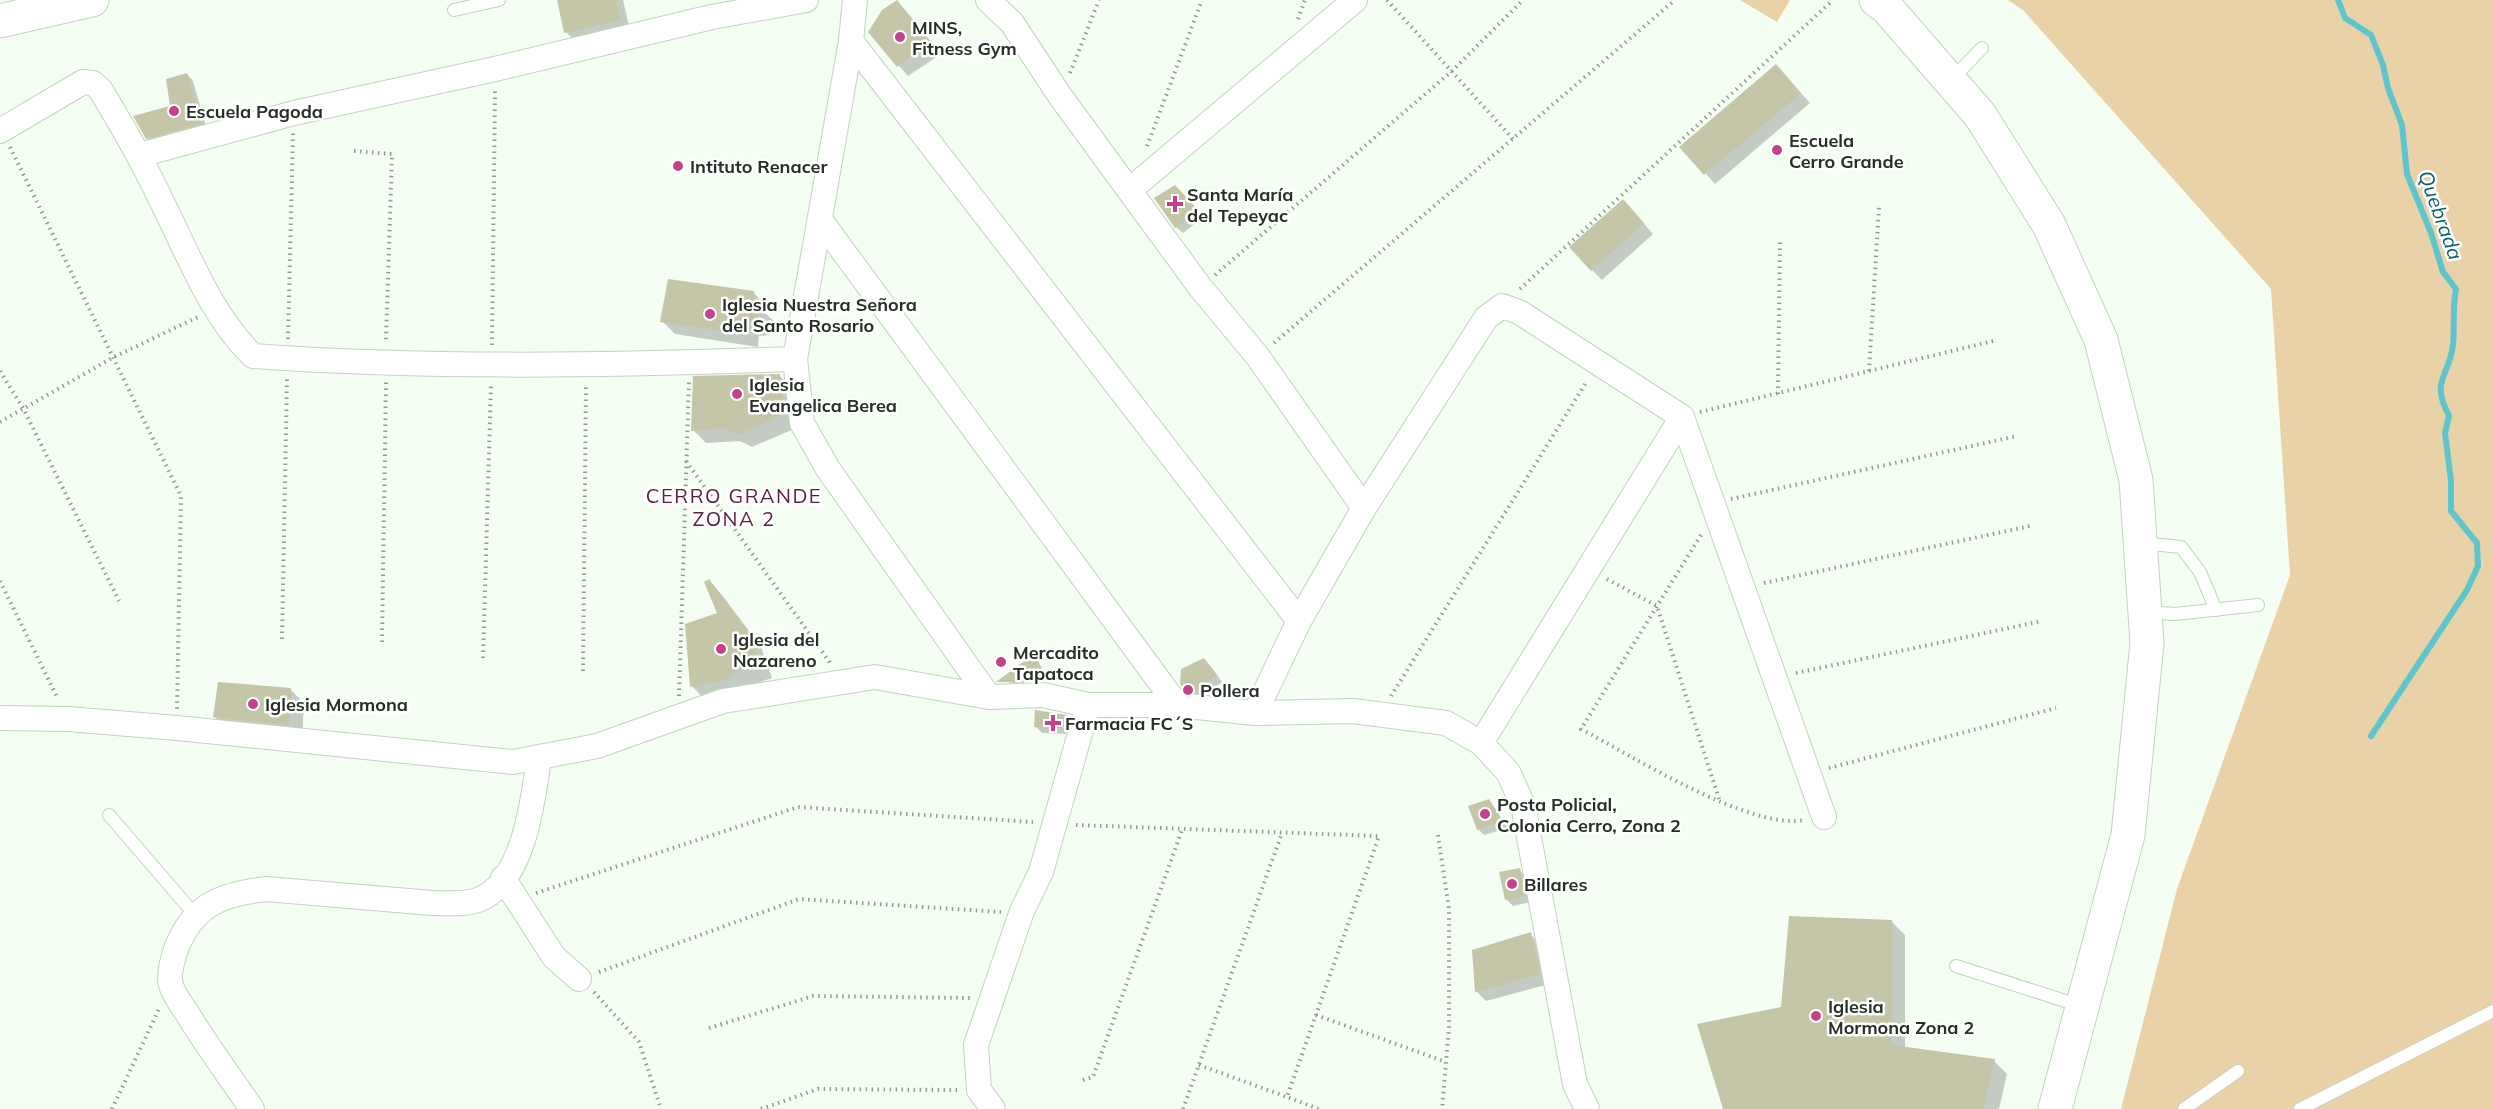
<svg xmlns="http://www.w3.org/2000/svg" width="2493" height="1109" viewBox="0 0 2493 1109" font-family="Mulish,sans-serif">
<rect width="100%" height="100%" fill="#f4fef3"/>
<g fill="#e9d1a8">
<path d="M1740,0h50l-13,22z"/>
<path d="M2008,0h485v1109h-372l56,-220 113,-314 -19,-286 -248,-279z"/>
</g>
<g fill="#0003">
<path d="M559,0h64l7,30 -54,12 -10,-10z"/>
<path d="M896,1l45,53 -33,22 -9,-10z"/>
<path d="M1776,66l34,37 -95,81 -33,-37z"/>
<path d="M187,74l6,7 14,49 -54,14 -6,-6 24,-31z"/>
<path d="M1174,187l29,30 -20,16 -7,-6z"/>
<path d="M1633,211l20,23 -51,46 -10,-10z"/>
<path d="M753,292l13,14v8l7,6 -3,15 -11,1 -1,11 -83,-13 -13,-13z"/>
<path d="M779,375l13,14 4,39 -44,19 -12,-6 -34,2 -13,-13z"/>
<path d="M709,581l13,14 39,52 11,31 -67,22 -13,-14 27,-72z"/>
<path d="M1036,659l8,14 -23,11 -23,-3z"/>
<path d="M1211,667l11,15 -21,16 -8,-1 -7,-7z"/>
<path d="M291,690l13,13 -2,35 -74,-8 -13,-13z"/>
<path d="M1066,716l9,10 -2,8 -31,-1 -6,-6z"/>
<path d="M1489,800l19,28 -24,7 -6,-6z"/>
<path d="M1519,870l7,6 4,26 -17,4 -6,-6 -6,-27z"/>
<path d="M1891,921l14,14v113l89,13 13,13 -8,35h-274l58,-101z"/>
<path d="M1530,934l10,10 9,40 -63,17 -10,-10z"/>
</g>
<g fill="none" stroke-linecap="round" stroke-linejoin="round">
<path stroke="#5fc5cc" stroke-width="6" d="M2338,0l7,18 26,17 12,30 5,23 14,37 5,49 24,59 12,39 13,17c-4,19 -1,37 -3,56 -4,33 -23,34 -4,71l-4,17 6,48v30l26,32 1,23 -11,24 -96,146"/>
</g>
<g fill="#c4c6a7">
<path d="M557,0h59l4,20 -56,13z"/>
<path d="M897,0l35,43 -35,24 -29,-35 14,-22z"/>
<path d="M1776,64l25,29 -97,82 -25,-28z"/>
<path d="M187,73l15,50 -56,16 -13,-23 37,-10 -4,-27z"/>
<path d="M1175,185l23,25 -23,18 -21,-30z"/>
<path d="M1623,199l21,24 -53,48 -22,-24z"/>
<path d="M668,279l86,12 -1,12 7,2 -3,17 -11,1 -2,11 -84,-12z"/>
<path d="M780,374l4,40 -47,21 -11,-7 -35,3 2,-55z"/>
<path d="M709,579l40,53 11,33 -31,9v5l-39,8 -5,-63 32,-11 -13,-31z"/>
<path d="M1034,654l9,16 -25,12h-22z"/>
<path d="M1204,658l13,17 -23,17 -9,-1 -5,-7 1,-15z"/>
<path d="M218,682l73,6 -2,37 -76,-8z"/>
<path d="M1035,710l32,5 2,3 -2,10 -33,-1z"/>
<path d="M1489,799l14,22 -26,9 -9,-24z"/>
<path d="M1520,868l5,28 -20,4 -6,-28z"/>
<path d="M1789,916l103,4v125l103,14 -12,50h-260l-26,-85 84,-17z"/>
<path d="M1531,932l9,42 -65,18 -3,-42z"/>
</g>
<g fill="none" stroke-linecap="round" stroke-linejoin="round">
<g stroke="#bfd5bb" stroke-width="14">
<g id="lane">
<path d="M454,10l45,-10"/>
<path d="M1951,80l31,-32"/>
<path d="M2142,543l39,4 19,25 16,38"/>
<path d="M2146,612l29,2 83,-9"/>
<path d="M109,815l86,100"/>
<path d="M1956,966l125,40"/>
<path d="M2184,1109l54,-38"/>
<path d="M2300,1109l193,-98"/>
</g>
</g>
<g stroke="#bfd5bb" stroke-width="26">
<g id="street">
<path d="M855,0l-4,41 -56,318 7,64 26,46 161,228"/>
<path d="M988,0l24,23 48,73 140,191 58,70 106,151"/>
<path d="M851,41l448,580"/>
<path d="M0,131l83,-49 10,1 7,6c23,38 45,76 64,117 26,52 47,109 89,150 180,13 362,9 542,3"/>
<path d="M140,155l154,-42 201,-44 217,-52 94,-17"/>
<path d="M1131,189l224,-189"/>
<path d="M821,221l356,484"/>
<path d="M1255,713l44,-92 65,-113 122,-190 16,-12 17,6 163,105 142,400"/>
<path d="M0,718l68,1 109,9 336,34 84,-16 126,-45 152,-24 114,20 54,-2 45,10h89l78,8 98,-2 93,12 35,20 27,29 15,33 52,279 12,25"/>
<path d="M1481,743l201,-326"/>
<path d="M503,878l51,79 25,22"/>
<path d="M252,1109c-22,-32 -45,-63 -65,-96 -5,-8 -14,-19 -16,-28 -3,-10 2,-27 5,-36 17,-44 45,-55 90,-60l166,14c15,0 31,2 46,-3 46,-17 55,-100 61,-142"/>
<path d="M993,1109l-14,-19 -3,-45 46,-134 19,-39 47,-167"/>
</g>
</g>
<g stroke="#bfd5bb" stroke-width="35">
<g id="primary">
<path d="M1876,0l10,7 94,108 69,110 52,115 35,140 11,163 -19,192 -73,274"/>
<path d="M0,21l92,-21"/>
</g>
</g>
<g stroke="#929c91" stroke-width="4" stroke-dasharray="1.5 4.5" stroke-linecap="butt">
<path d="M1387,0l126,139"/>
<path d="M1298,19l7,-19"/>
<path d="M1070,73l29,-73"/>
<path d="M1147,146l55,-146"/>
<path d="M10,147l171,349 -4,213"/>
<path d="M354,151l38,3 -6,187"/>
<path d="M1215,275l237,-204 71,-71"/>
<path d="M1520,289l313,-289"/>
<path d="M288,339l5,-206"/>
<path d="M1274,343l401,-343"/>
<path d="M492,345l3,-254"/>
<path d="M0,371l23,37 96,193"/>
<path d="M1869,371l10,-164"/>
<path d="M1778,394l2,-156"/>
<path d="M1700,412l297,-72"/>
<path d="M0,422l114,-65 84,-40"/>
<path d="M686,461l145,203"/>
<path d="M1731,499l286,-63"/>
<path d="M1701,535l-120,194c51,27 170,102 224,91"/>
<path d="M1607,579l50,27 63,196"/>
<path d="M0,581l58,118"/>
<path d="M1764,583l266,-57"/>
<path d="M282,639l5,-260"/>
<path d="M382,642l4,-260"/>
<path d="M483,658l8,-273"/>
<path d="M583,671l3,-286"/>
<path d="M1796,673l246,-52"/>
<path d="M679,696l10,-314"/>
<path d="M1391,696l196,-315"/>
<path d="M1829,768l227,-60"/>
<path d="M1076,825l303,11 -92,261 32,12"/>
<path d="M1438,835l11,74v119l-7,81"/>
<path d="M536,893l262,-86 235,15"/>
<path d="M599,972l200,-73 202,13"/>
<path d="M594,992l45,50 22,67"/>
<path d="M1316,1015l130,47"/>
<path d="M709,1028l104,-32 158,2"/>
<path d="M1199,1065l88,32"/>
<path d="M1083,1080l10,-3 89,-247"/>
<path d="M112,1109l47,-100"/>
<path d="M761,1109l57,-20 142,1"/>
<path d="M1183,1109l99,-276"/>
</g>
<use href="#lane" stroke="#fff" stroke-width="12"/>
<use href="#street" stroke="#fff" stroke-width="24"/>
<use href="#primary" stroke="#fff" stroke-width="33"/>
</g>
<g fill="#c4428b" stroke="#fff" stroke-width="2">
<circle cx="900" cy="37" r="6"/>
<circle cx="174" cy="111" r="6"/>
<circle cx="1777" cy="150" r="6"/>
<circle cx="678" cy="166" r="6"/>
<path d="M1172 195h6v6h6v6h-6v6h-6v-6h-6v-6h6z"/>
<circle cx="710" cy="314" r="6"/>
<circle cx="737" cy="394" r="6"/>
<circle cx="721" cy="649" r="6"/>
<circle cx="1001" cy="662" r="6"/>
<circle cx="1188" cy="690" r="6"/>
<circle cx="253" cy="704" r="6"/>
<path d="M1050 714h6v6h6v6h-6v6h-6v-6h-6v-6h6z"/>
<circle cx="1485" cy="814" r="6"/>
<circle cx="1512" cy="884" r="6"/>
<circle cx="1816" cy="1016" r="6"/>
</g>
<g text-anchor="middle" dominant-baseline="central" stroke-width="5" stroke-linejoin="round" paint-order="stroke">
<g font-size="18" font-weight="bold" fill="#273026" stroke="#fff" text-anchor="start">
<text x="912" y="27">MINS,<tspan x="912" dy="21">Fitness Gym</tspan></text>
<text x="186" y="111">Escuela Pagoda</text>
<text x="1789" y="140">Escuela<tspan x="1789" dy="21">Cerro Grande</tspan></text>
<text x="690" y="166">Intituto Renacer</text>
<text x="1187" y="194">Santa María<tspan x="1187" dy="21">del Tepeyac</tspan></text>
<text x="722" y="304">Iglesia Nuestra Señora<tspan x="722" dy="21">del Santo Rosario</tspan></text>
<text x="749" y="384">Iglesia<tspan x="749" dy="21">Evangelica Berea</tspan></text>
<text x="733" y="639">Iglesia del<tspan x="733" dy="21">Nazareno</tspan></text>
<text x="1013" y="652">Mercadito<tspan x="1013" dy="21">Tapatoca</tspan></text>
<text x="1200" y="690">Pollera</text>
<text x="265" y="704">Iglesia Mormona</text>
<text x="1065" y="723">Farmacia FC´S</text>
<text x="1497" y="804">Posta Policial,<tspan x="1497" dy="21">Colonia Cerro, Zona 2</tspan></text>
<text x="1524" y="884">Billares</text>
<text x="1828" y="1006">Iglesia<tspan x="1828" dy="21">Mormona Zona 2</tspan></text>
</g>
<g font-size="20" font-style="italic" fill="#056167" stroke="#fff">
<text transform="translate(2441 215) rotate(70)">Quebrada</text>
</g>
<g font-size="20" letter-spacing="1.5" fill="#5c1e40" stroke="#fff">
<text x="734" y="495">CERRO GRANDE<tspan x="734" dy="23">ZONA 2</tspan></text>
</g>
</g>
</svg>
